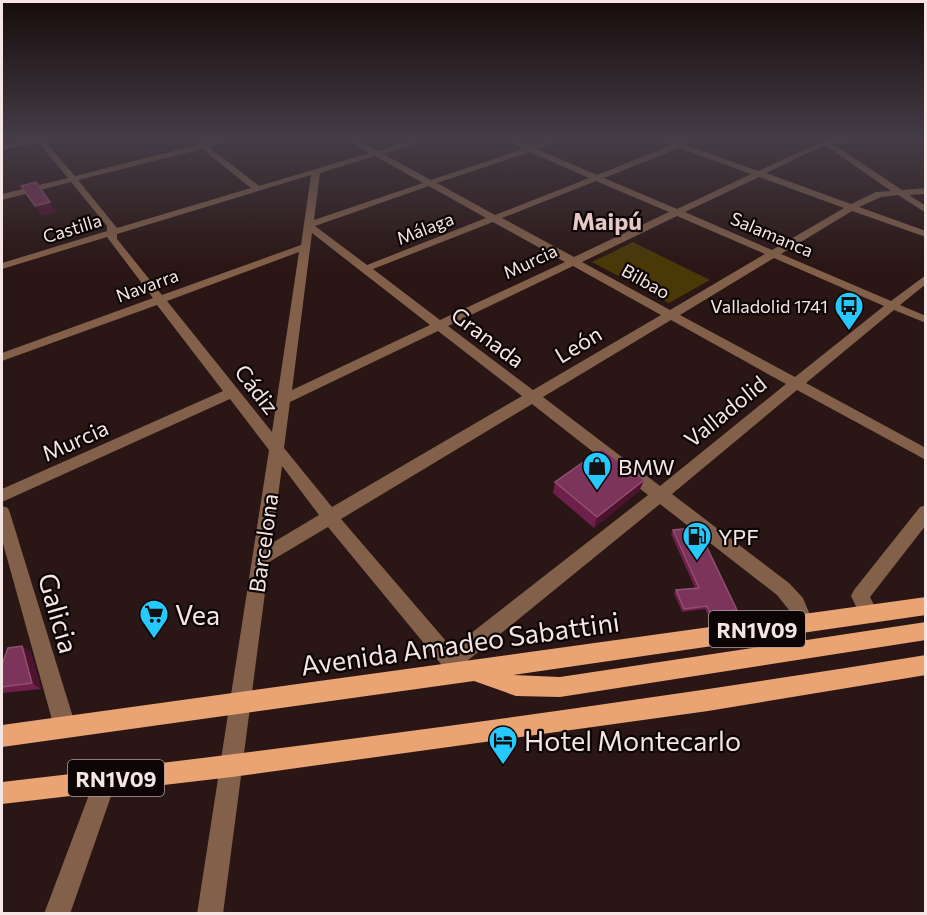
<svg xmlns="http://www.w3.org/2000/svg" width="927" height="915" viewBox="0 0 927 915" font-family="Commissioner,sans-serif">
<rect width="100%" height="100%" fill="#2a1615"/>
<path fill="#4a3807" d="M633,242l77,38 -41,23 -77,-41z"/>
<g fill="none" stroke-linecap="round" stroke-linejoin="round">
<g fill="#826049" fill-rule="evenodd">
<path d="M35,138h16l-6,3 30,35 122,-31 -3,-3 4,-2 6,3 20,-5h14l-29,9 50,39 110,-33 -25,-15h10l23,13 42,-13h12l-48,16 48,26 92,-31 -22,-11h11l19,8 23,-8h12l-29,11 60,26 75,-30 -16,-7h12l11,4 11,-4h11l-15,7 72,26 67,-31 76,-2 -68,6 69,46 24,-2v6l-17,1 17,11v7l-28,-18 -17,2 -22,10 67,24v6l-74,-26 -71,43 110,47 35,-26v9l-26,21 26,11v7l-32,-13 -88,73 120,65v12l-129,-70 -125,104 117,89 14,15 10,24 -2,6 -7,3 -7,-3 -8,-18 -12,-15 -117,-91 -199,162 -3,10 -7,3 -7,-3 -3,-12 -113,-137 -59,35 -46,352h-26l72,-464 -39,-51 -228,103v-13l221,-98 -66,-86 -155,56v-8l151,-55 -46,-61 -105,32v-6l105,-32v-5l-36,-44 -69,18v-6l66,-16 -30,-36 -36,8v-4zM825,145l66,46 -15,1 -25,12 -85,-31zM679,148l72,26 -74,35 -73,-31zM202,149l49,39 -134,40 -39,-48zM530,152l59,26 -94,37 -58,-32zM375,156l48,27 -109,37 6,-47zM311,175l-10,70 -139,50 -45,-56v-5zM759,177l85,31 -72,42 -87,-38zM596,181l73,31 -95,45 -72,-39zM429,186l57,32 -119,47 -52,-39zM677,216l88,38 -95,56 -88,-48zM493,222l72,40 -125,58 -67,-51zM312,233l118,92 -138,65zM299,252l-27,180 -105,-131zM774,258l110,48 -89,71 -115,-62zM573,266l88,49 -128,75 -85,-64zM671,320l115,64 -126,102 -117,-89zM438,331l84,65 -190,111 -48,-59 6,-46zM532,404l116,91 -196,153 -111,-129zM282,466l37,49 -47,28z"/>
<path d="M919,138h7v4z"/>
<path d="M926,505v20l-56,72 8,16 -2,6 -7,3 -7,-3 -11,-23 3,-6 66,-83z"/>
<path d="M2,506l6,2 2,5 66,214 -3,8 -8,3 -8,-3 -3,-8 -52,-187z"/>
<path d="M106,768l8,3 3,8 -47,135h-26l54,-143z"/>
</g>
<g fill="#eaa473" fill-rule="evenodd">
<path d="M926,597v18l-413,60 47,2 366,-55v18l-366,57 -44,-1 -42,-15 -472,66v-22z"/>
<path d="M926,655v20l-218,36 -476,66 -230,27v-22c309,-36 617,-77 924,-127z"/>
</g>
</g>
<g fill="#6e1f4a">
<path d="M644,480l-5,11 -45,37 -41,-35 2,-11z"/>
<path d="M673,530l64,80 -3,3 -26,3 -3,-7 -23,3 -8,-19 2,-3 19,-2 -24,-54z"/>
<path d="M31,652l10,37 -39,4v-28z"/>
</g>
<g fill="#4d122e">
<path d="M50,202l6,10 -15,4 -6,-10z"/>
<path d="M644,480l-5,11 -45,37 3,-11z"/>
<path d="M22,646l9,6 10,37 -9,-6z"/>
</g>
<g fill="#7d345a" stroke="#905070" stroke-width="1.5">
<path d="M36,182l14,20 -15,4 -14,-20z"/>
<path d="M602,449l42,31 -47,37 -42,-35z"/>
<path d="M694,528l6,5 37,77 -27,3 -3,-7 -23,3 -8,-19 23,-2 -26,-58z"/>
<path d="M22,646l10,37 -30,4v-22l6,-17z"/>
</g>
<linearGradient id="sky" x2="0" y2="1"><stop stop-color="#170c0c"/><stop offset="0.52" stop-color="#443c46"/><stop offset="1" stop-color="#443c46" stop-opacity="0"/></linearGradient>
<rect width="927" height="266" fill="url(#sky)"/>
<defs>
<g id="bus-pin" transform="scale(1.5)"><path d="M0 17L-7.5 6A9.5 9.5 0 1 1 7.5 6Z" fill="#25c9fe" stroke="#0d0505"/><path d="M-5-6H5V4H4V6H2V4H-2V6H-4V4H-5ZM-3.5-4V0h7V-4ZM-3.5 1.2v1.5H-2V1.2ZM2 1.2v1.5H3.5V1.2Z" fill="#111"/></g>
<g id="shop-pin" transform="scale(1.5)"><path d="M0 17L-7.5 6A9.5 9.5 0 1 1 7.5 6Z" fill="#25c9fe" stroke="#0d0505"/><path d="M-5-2.5h2.3a2.7 3.5 0 0 1 5.4 0H5L5.5 6h-11ZM-1.5-2.5h3a1.5 2.3 0 0 0-3 0Z" fill="#111"/></g>
<g id="fuel-pin" transform="scale(1.5)"><path d="M0 17L-7.5 6A9.5 9.5 0 1 1 7.5 6Z" fill="#25c9fe" stroke="#0d0505"/><path d="M-5.5-6h7V0h2V4h1.3V-2.5L3-4.5l.8-.8L6-3V5H2.5V1h-1V6h-7ZM-4.2-4.7v3.2H.2V-4.7Z" fill="#111"/></g>
<g id="supermarket-pin" transform="scale(1.5)"><path d="M0 17L-7.5 6A9.5 9.5 0 1 1 7.5 6Z" fill="#25c9fe" stroke="#0d0505"/><path d="M-6-5.5h2.5l.6 2H6L4.5 2H-2.5L-4.4-4H-6ZM-1.5 3.2a1.3 1.3 0 1 0 .1 0ZM3 3.2a1.3 1.3 0 1 0 .1 0Z" fill="#111"/></g>
<g id="hotel-pin" transform="scale(1.5)"><path d="M0 17L-7.5 6A9.5 9.5 0 1 1 7.5 6Z" fill="#25c9fe" stroke="#0d0505"/><path d="M-6-4.5h1.5V1H6V5H4.5V3h-9V5H-6ZM-4 0a1.8 1.8 0 1 1 3.6 0ZM.5 0V-2.5h3Q6-2.5 6 0Z" fill="#111"/></g>
</defs>
<g fill-rule="evenodd">
<use href="#bus-pin" x="849" y="306"/>
<use href="#shop-pin" x="597" y="466"/>
<use href="#fuel-pin" x="697" y="536"/>
<use href="#supermarket-pin" x="154" y="614"/>
<use href="#hotel-pin" x="503" y="740"/>
</g>
<g text-anchor="middle" dominant-baseline="central" stroke-width="4.5" stroke-linejoin="round" paint-order="stroke">
<g font-size="18" fill="#f5e6e5" stroke="#0d0505">
<text transform="translate(72 228) rotate(-17)">Castilla</text>
<text transform="translate(425 228) rotate(-21)">Málaga</text>
<text transform="translate(772 234) rotate(23)">Salamanca</text>
<text transform="translate(530 261) rotate(-25)">Murcia</text>
<text transform="translate(646 281) rotate(29)">Bilbao</text>
<text transform="translate(147 285) rotate(-20)">Navarra</text>
</g>
<g font-size="18" fill="#f5e6e5" stroke="#0d0505" text-anchor="end">
<text x="828" y="306">Valladolid 1741</text>
</g>
<g fill="#0d0505" stroke="#afa2a2" stroke-width="1.5">
<rect x="709" y="611" width="96" height="36" rx="4.5"/>
<rect x="68" y="760" width="96" height="36" rx="4.5"/>
</g>
<g font-size="21" font-weight="bold" fill="#f5e6e5">
<text x="757" y="629">RN1V09</text>
<text x="116" y="778">RN1V09</text>
</g>
<g font-size="22" fill="#f5e6e5" stroke="#0d0505">
<text transform="translate(488 337) rotate(37)">Granada</text>
<text transform="translate(578 344) rotate(-31)">León</text>
<text transform="translate(257 389) rotate(52)">Cádiz</text>
<text transform="translate(725 411) rotate(-39)">Valladolid</text>
<text transform="translate(75 440) rotate(-24)">Murcia</text>
<text transform="translate(263 543) rotate(-82)">Barcelona</text>
</g>
<g font-size="22" fill="#f5e6e5" stroke="#0d0505" text-anchor="start">
<text x="618" y="466">BMW</text>
<text x="718" y="536">YPF</text>
</g>
<g font-size="24" font-weight="bold" fill="#e6c8c5" stroke="#0d0505">
<text x="607" y="220">Maipú</text>
</g>
<g font-size="27" fill="#f5e6e5" stroke="#0d0505">
<text transform="translate(59 613) rotate(74)">Galicia</text>
<text transform="translate(460 643) rotate(-8)">Avenida Amadeo Sabattini</text>
</g>
<g font-size="27" fill="#f5e6e5" stroke="#0d0505" text-anchor="start">
<text x="175" y="614">Vea</text>
<text x="524" y="740">Hotel Montecarlo</text>
</g>
</g>
<rect width="927" height="915" fill="none" stroke="#f5e6e5" stroke-width="6"/>
</svg>
